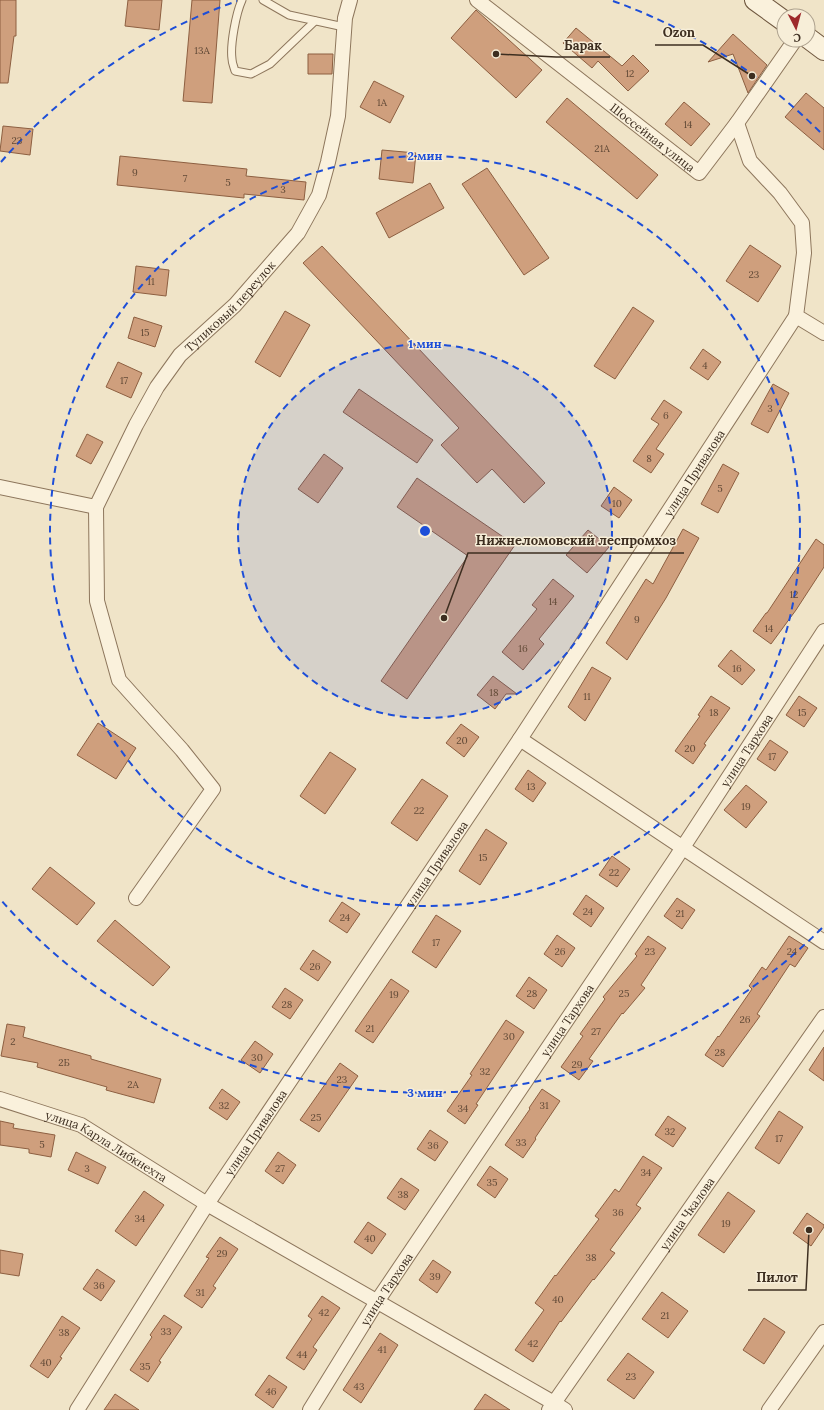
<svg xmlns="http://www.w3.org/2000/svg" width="824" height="1410" viewBox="0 0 824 1410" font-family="Lora,serif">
<rect width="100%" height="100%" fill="#f0e4c8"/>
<g fill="#cf9f7d" stroke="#8d5f41">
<path d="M0,0h16v36h-2l-6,47h-8z"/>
<path d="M128,0h34l-3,30 -34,-4z"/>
<path d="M192,0h28l-8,103 -29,-2z"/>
<path d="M476,10l66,60 -26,28 -65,-60z"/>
<path d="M576,28l46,38 11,-11 16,16 -21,20 -30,-30 -6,7 -29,-25z"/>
<path d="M733,34l34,31 -19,28 -15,-39 -25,8z"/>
<path d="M308,54h25l-1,20h-24z"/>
<path d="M374,81l30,15 -14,27 -30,-16z"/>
<path d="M806,93l18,15v42l-39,-33z"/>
<path d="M567,98l91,77 -21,24 -91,-77z"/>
<path d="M684,102l26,22 -19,22 -26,-22z"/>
<path d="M3,126l30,3 -3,26 -30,-4z"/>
<path d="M382,150l34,3 -3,30 -34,-4z"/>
<path d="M120,156l127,13 -1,7 60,6 -2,18 -60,-6v4l-127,-13z"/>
<path d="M487,168l62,90 -25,17 -62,-91z"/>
<path d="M430,183l14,25 -55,30 -13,-25z"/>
<path d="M750,245l31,21 -23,36 -32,-21z"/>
<path d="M322,246l223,237 -21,20 -32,-34 -15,14 -36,-38 18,-17 -156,-165z"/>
<path d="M136,266l33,4 -3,26 -33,-4z"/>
<path d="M633,307l21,14 -39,58 -21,-13z"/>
<path d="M285,311l25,14 -30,52 -25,-15z"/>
<path d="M134,317l28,9 -7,21 -27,-9z"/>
<path d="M703,349l18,13 -13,18 -18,-12z"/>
<path d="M118,362l24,11 -11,25 -25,-11z"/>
<path d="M773,384l16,9 -21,40 -17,-9z"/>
<path d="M359,389l74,51 -16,23 -74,-51z"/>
<path d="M664,400l18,12 -26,37 8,5 -13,19 -18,-12 26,-37 -8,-5z"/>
<path d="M87,434l16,8 -12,22 -15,-8z"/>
<path d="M324,454l19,14 -25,35 -20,-14z"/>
<path d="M723,464l16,9 -21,40 -17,-9z"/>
<path d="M417,478l98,67 -108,154 -26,-18 87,-125 -71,-49z"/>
<path d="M614,487l18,13 -13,18 -18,-12z"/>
<path d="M683,529l16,9 -33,60 -39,62 -21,-17 40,-64 7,5z"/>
<path d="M588,530l21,17 -22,26 -21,-18z"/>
<path d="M816,539l8,6v22l-28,43 -25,34 -18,-13 13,-18h1z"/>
<path d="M553,579l21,17 -35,43 5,5 -21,26 -21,-18 35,-43 -5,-4z"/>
<path d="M731,650l24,20 -13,15 -24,-19z"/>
<path d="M592,667l19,11 -26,43 -17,-14z"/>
<path d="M493,676l24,18h-11l-11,15 -18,-14z"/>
<path d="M711,696l19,12 -26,36 2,1 -13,19 -18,-13 25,-35 -2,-1z"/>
<path d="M799,696l18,12 -13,19 -18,-12z"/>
<path d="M98,723l38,25 -20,31 -39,-24z"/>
<path d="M461,724l18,13 -15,20 -18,-14z"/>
<path d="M770,740l18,12 -13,19 -18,-12z"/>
<path d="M330,752l26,17 -31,45 -25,-18z"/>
<path d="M528,770l18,13 -13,19 -18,-13z"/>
<path d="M422,779l26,17 -31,45 -26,-18z"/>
<path d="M746,785l21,17 -21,26 -22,-18z"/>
<path d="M486,829l21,14 -27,42 -21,-14z"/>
<path d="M612,856l18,13 -13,18 -18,-12z"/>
<path d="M50,867l45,36 -18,22 -45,-36z"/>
<path d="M586,895l18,13 -13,19 -18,-13z"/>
<path d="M677,898l18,12 -13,19 -18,-13z"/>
<path d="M342,902l18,12 -13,19 -18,-12z"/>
<path d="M436,915l25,16 -25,37 -24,-16z"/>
<path d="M115,920l55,47 -17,19 -56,-45z"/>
<path d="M557,935l18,13 -13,19 -18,-13z"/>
<path d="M648,936l18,12 -25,37 4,3 -22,26 -1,-1 -33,46 4,2 -14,19 -18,-13 22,-31 -3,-2 25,-35 -2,-2 34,-41 -2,-2z"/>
<path d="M789,936l19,12 -13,19 -5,-3 -33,50 3,2 -37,51 -18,-12 13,-19 1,1 33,-48 -3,-3 13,-19 4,3z"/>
<path d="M313,950l18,12 -13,19 -18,-12z"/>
<path d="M529,977l18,13 -13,19 -18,-13z"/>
<path d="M391,979l18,12 -36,52 -18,-12z"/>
<path d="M285,988l18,12 -13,19 -18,-12z"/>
<path d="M506,1020l18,12 -48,72 2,1 -13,19 -18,-13 25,-36 -2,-1z"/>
<path d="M7,1024l18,3 -2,10 68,19v3l70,20 -7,24 -48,-13 1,-3 -70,-20 1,-4 -37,-7z"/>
<path d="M255,1041l18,13 -13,19 -19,-13z"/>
<path d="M824,1047v34l-15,-11z"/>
<path d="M340,1063l18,13 -39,56 -19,-12z"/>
<path d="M222,1089l18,13 -13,18 -18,-12z"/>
<path d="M542,1089l18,12 -25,37 1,1 -13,19 -18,-13 25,-36 -1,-1z"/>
<path d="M779,1111l24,16 -24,37 -24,-16z"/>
<path d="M668,1116l18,12 -13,19 -18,-12z"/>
<path d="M0,1121l14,3 -1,4 42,7 -4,22 -22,-4v-4l-29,-4z"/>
<path d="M430,1130l18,12 -13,19 -18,-12z"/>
<path d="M76,1152l30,15 -8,17 -30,-14z"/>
<path d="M278,1152l18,13 -13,19 -18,-13z"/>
<path d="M643,1156l19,12 -26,37 5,3 -31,42 5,3 -21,27 -1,-1 -32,43 -1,-1 -27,41 -18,-12 29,-40 -9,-7 20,-28 1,1 43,-57 -4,-3 20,-27 4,3z"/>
<path d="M490,1166l18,13 -13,19 -18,-13z"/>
<path d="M401,1178l18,12 -14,20 -18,-12z"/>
<path d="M144,1191l20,14 -28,41 -21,-15z"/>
<path d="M728,1192l27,19 -31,42 -26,-18z"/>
<path d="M807,1213l17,12v2l-13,19 -18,-13z"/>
<path d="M368,1222l18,12 -14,20 -18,-12z"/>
<path d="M220,1237l18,12 -25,37 3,2 -14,20 -18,-12 25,-38 -3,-1z"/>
<path d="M0,1250l23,4 -4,22 -19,-3z"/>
<path d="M433,1260l18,12 -14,21 -18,-13z"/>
<path d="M97,1269l18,12 -14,20 -18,-12z"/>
<path d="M662,1292l26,19 -20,27 -26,-19z"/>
<path d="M322,1296l18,12 -27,39 4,3 -13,20 -18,-12 26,-39 -4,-3z"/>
<path d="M164,1315l18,12 -23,34 2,1 -13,20 -18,-12 22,-33 -2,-2z"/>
<path d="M62,1316l18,12 -20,29 2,1 -14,20 -18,-12z"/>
<path d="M764,1318l21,14 -21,32 -21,-14z"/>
<path d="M380,1333l18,12 -37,58 -18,-13z"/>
<path d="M628,1353l26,19 -20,27 -27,-19z"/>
<path d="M269,1375l18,12 -14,21 -18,-13z"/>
<path d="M115,1394l24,16h-35z"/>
<path d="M485,1394l25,16h-36z"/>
</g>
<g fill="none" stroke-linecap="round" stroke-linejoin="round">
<g stroke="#8d765c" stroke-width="9">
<g id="lane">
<path d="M242,0c-6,13 -12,45 -10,59 0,4 2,8 3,12l16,3 19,-10 45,-43"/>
<path d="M263,0l26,15 55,12"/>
</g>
</g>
<g stroke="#8d765c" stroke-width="16">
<g id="street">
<path id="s1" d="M477,0l222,173 38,-50 58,-83"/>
<path d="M737,123l13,38 30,32 22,30 2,30 -8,63 28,17"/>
<path id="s2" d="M0,487l96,20 40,-82 21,-38 23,-32 55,-50 63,-72 21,-38 9,-33 10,-46 7,-98 5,-18"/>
<path d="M96,507l1,94 22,79 63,70 31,39 -77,109"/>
<path d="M520,739l304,203"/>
<path id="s3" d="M0,1099l81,26 126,79 347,199 11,7"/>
<path id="s4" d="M77,1410l130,-206 313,-465 276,-423"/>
<path id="s5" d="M310,1410l68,-110 296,-439 150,-230"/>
<path id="s6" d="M549,1410l275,-393"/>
<path d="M769,1410l55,-78"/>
</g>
</g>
<g stroke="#6f573f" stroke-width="22">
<g id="secondary">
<path d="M755,0l29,21"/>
<path d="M808,38l16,12"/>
</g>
</g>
<use href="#lane" stroke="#faf1dc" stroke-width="7"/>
<use href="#street" stroke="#faf1dc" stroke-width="14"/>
<use href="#secondary" stroke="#faf1dc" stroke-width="20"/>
</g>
<circle cx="425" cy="531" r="187" fill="#1d4ed8" fill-opacity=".12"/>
<g fill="none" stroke="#1d4ed8" stroke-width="2" stroke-dasharray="7 5">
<circle cx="425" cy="531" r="187"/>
<circle cx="425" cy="531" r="375"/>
<path d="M822 928A562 562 0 0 1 1 900M1 162A562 562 0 0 1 237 1M613 1A562 562 0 0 1 822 134"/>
</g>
<g text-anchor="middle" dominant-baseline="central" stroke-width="3" stroke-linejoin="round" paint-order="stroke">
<g font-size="10" fill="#624a37">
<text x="202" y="50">13А</text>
<text x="630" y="73">12</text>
<text x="382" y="102">1А</text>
<text x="688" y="124">14</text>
<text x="17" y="140">23</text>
<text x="602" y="148">21А</text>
<text x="135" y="172">9</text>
<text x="185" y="178">7</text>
<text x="228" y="182">5</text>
<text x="283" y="189">3</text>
<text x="754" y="274">23</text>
<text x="151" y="281">11</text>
<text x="145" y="332">15</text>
<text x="705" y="365">4</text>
<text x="124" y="380">17</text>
<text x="770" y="408">3</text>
<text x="666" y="415">6</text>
<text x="649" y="458">8</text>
<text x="720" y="488">5</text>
<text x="617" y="503">10</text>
<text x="794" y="594">12</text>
<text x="553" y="601">14</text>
<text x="637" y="619">9</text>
<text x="769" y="628">14</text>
<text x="523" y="648">16</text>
<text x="737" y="668">16</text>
<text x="494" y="692">18</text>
<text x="587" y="696">11</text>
<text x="714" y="712">18</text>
<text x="802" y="712">15</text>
<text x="462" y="740">20</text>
<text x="690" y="748">20</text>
<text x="772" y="756">17</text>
<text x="531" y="786">13</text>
<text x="746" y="806">19</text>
<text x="419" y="810">22</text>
<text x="483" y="857">15</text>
<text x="614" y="872">22</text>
<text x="588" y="911">24</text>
<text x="680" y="913">21</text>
<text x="345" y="917">24</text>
<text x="436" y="942">17</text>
<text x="560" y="951">26</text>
<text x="650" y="951">23</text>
<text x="792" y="951">24</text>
<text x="315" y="966">26</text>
<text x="532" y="993">28</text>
<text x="624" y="993">25</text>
<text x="394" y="994">19</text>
<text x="287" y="1004">28</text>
<text x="745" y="1019">26</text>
<text x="370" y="1028">21</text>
<text x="596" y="1031">27</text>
<text x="509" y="1036">30</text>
<text x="13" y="1041">2</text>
<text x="720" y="1052">28</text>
<text x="257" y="1057">30</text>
<text x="64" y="1062">2Б</text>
<text x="577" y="1064">29</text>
<text x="485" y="1071">32</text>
<text x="342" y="1079">23</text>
<text x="133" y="1084">2А</text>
<text x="224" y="1105">32</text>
<text x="544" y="1105">31</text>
<text x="463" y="1108">34</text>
<text x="316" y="1117">25</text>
<text x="670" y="1131">32</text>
<text x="779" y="1138">17</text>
<text x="521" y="1142">33</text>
<text x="42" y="1144">5</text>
<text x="433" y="1145">36</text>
<text x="87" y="1168">3</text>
<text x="280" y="1168">27</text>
<text x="646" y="1172">34</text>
<text x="492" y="1182">35</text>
<text x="403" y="1194">38</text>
<text x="618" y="1212">36</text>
<text x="140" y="1218">34</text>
<text x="726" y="1223">19</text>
<text x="370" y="1238">40</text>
<text x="222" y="1253">29</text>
<text x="591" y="1257">38</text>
<text x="435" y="1276">39</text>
<text x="99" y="1285">36</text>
<text x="200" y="1292">31</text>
<text x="558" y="1299">40</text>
<text x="324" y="1312">42</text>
<text x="665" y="1315">21</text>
<text x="166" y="1331">33</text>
<text x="64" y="1332">38</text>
<text x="533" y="1343">42</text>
<text x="382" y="1349">41</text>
<text x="302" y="1354">44</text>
<text x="46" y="1362">40</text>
<text x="145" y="1366">35</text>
<text x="631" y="1376">23</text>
<text x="359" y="1386">43</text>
<text x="271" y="1391">46</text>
</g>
<g font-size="12" fill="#3d2e20" stroke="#f7eed8">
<text stroke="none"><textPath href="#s1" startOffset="223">Шоссейная улица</textPath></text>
<text stroke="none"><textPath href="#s2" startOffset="342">Тупиковый переулок</textPath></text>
<text stroke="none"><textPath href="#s4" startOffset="1122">улица Привалова</textPath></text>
<text stroke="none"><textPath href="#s5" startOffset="791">улица Тархова</textPath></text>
<text stroke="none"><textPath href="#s4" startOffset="654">улица Привалова</textPath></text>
<text stroke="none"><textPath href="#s5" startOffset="467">улица Тархова</textPath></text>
<text stroke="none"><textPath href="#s4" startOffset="330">улица Привалова</textPath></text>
<text stroke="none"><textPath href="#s3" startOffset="117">улица Карла Либкнехта</textPath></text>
<text stroke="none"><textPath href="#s6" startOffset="240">улица Чкалова</textPath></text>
<text stroke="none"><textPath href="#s5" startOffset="143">улица Тархова</textPath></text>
</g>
</g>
<circle cx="425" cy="531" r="6" fill="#1d4ed8" stroke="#f7eed8" stroke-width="2"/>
<g font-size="12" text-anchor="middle" font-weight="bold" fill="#1d4ed8" stroke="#f7eed8" stroke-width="3" stroke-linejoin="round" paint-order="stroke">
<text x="425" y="160">2 мин</text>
<text x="425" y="348">1 мин</text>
<text x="425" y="1097">3 мин</text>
</g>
<path fill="none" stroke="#3d2e20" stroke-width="1.5" d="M752 76L703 45H655M496 54L556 57H610M444 618L468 553H684M809 1230L806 1290H748"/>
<g fill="#3d2e20" stroke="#f7eed8" stroke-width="1.5">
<circle cx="752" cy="76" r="4"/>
<circle cx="496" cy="54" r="4"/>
<circle cx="444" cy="618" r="4"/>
<circle cx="809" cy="1230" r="4"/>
</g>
<g font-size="13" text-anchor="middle" font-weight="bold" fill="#3d2e20" stroke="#f7eed8" stroke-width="3" stroke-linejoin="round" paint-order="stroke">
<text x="679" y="37">Ozon</text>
<text x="583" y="50">Барак</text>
<text x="576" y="545">Нижнеломовский леспромхоз</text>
<text x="777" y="1282">Пилот</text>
</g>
<g transform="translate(796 28) rotate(174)"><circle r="19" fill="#f7eed8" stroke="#ada18e"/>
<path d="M0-3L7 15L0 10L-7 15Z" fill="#9e2a2b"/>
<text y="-6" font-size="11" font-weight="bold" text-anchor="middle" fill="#3d2e20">С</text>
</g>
</svg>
